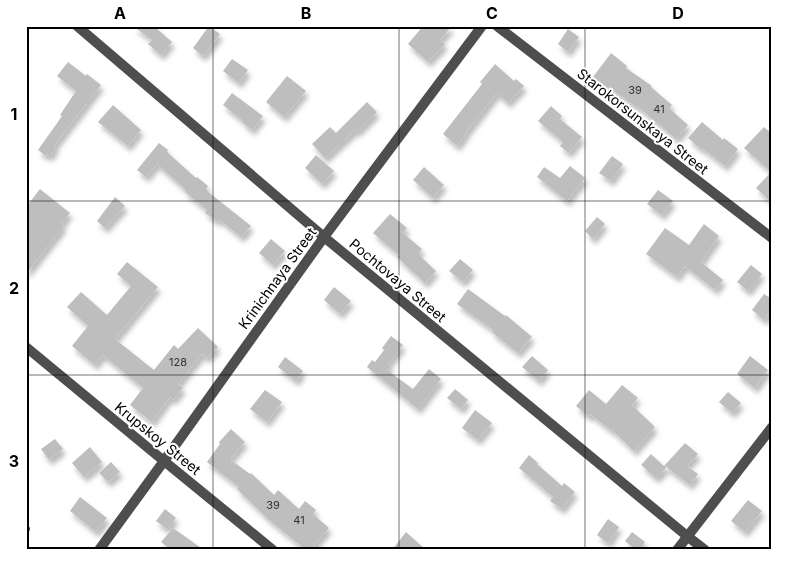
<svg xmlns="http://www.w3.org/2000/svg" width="798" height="576" viewBox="0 0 798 576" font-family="Inter,sans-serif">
<defs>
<filter id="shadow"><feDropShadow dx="3" dy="5.5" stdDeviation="2.5" flood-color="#0004"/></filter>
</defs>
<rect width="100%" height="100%" fill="#fff"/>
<g fill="#bebebe" filter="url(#shadow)">
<path d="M133,26h21l18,16 -11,13 -13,-11 4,-4z"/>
<path d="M209,26l11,8 -17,22 -10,-8z"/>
<path d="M423,26h29l-12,14 5,4 -17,18 -20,-18z"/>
<path d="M568,29l11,8 -11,15 -10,-8z"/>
<path d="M611,53l16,13 -1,2 26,18 -1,1 21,18 -3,3 19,17 -12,14 -39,-33 -1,1 -26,-19 -1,1 -16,-12z"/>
<path d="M232,59l16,11 -9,13 -16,-12z"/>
<path d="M68,62l18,14 1,-2 14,11 -47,61 2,2 -6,8 -3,-2 -1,2 -8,-6 24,-34 -2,-1 16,-24 -19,-15z"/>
<path d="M495,64l19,17 2,-2 8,7 -16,17 -11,-10 -32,41h1l-9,12 -14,-12 39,-50 -2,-2z"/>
<path d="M287,76l19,15 -22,26 -18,-15z"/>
<path d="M232,93l31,23 -11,14 -10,-8 1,-1 -20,-16z"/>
<path d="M367,102l10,10 -20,20 -2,-2 -30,28 -13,-14 18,-17 6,6z"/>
<path d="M113,105l28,25 -13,16 -30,-24z"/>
<path d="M551,106l11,10 -2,3 22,18 -13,16 -9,-7 3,-4 -25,-21z"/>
<path d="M702,122l21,18 1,-2 14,11 -13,17 -23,-18 -1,1 -13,-11z"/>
<path d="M764,127l8,7v69l-16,-15 15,-16 -27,-24z"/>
<path d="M159,143l9,7 -1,2 29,26 1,-1 11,9 -2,3 2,1 -1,1 44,35 -10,11 -22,-18 -2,2 -12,-8 2,-3 -22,-18 1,-2 -29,-26 -11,13 -9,-7z"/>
<path d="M316,155l18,16 -12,13 -17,-16z"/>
<path d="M612,156l11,8 -12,17 -12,-8z"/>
<path d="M570,166l15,12 -18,23 -30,-24 7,-10 16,11z"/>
<path d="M424,167l20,18 -11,13 -20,-18z"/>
<path d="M40,189l30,24 -9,11 3,2 -38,48v-67z"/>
<path d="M658,190l15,11 -11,14 -15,-11z"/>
<path d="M115,197l10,9 -20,22 -8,-7z"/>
<path d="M390,214l17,14 -4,5 19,16 -4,5 18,17 -11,12 -28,-26 2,-2 -26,-22z"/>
<path d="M597,217l8,7 -12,15 -8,-8z"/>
<path d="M704,224l15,12 -18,26 22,18 -8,10 -30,-24 -8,11 -31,-23 19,-26 24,17z"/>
<path d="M271,239l14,12 -12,14 -14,-12z"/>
<path d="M460,259l13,11 -10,12 -14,-11z"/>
<path d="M127,262l31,25 -43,52 39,31 20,-25 4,4 20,-21 20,19 -11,11 -5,-4 -24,30 5,4 -10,12 -3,-3 -18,25 -22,-17 13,-17 -40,-33 -8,10 -23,-19 16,-20 -21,-19 14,-15 26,23 24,-29 -14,-12z"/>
<path d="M751,265l11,9 -14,17 -11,-9z"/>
<path d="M334,287l17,14 -11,13 -16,-14z"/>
<path d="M468,289l37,27 1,-1 25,21 1,1 -14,16 -26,-21 1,-2 -36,-26z"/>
<path d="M764,294l8,5v10l-8,11 -12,-10z"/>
<path d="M391,336l12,9 -15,19 3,2 -4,4 26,19 16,-20 12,10 -23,30 -51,-42 5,-7 3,2 9,-12 -2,-2z"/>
<path d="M532,356l16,14 -9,11 -17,-14z"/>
<path d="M750,356l18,14 -13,18 -18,-14z"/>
<path d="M285,357l18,14 -7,10 -18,-14z"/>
<path d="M622,385l16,13 -6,7 23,22 -21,24 -22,-21v1l-22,-17 -2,2 -12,-10 13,-16 17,14z"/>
<path d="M455,389l13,11 -7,9 -14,-11z"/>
<path d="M265,390l17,12 -15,20 -17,-13z"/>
<path d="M728,392l13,11 -9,10 -13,-11z"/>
<path d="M475,410l17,13 -14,17 -16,-12z"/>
<path d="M231,429l14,13 -14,16 1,1 -1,1 19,14 1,-1 23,22 4,-5 21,19 6,-8 11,9 -3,4 16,14 -19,22h-4l-38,-31 -31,-30 2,-2 -32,-25 13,-18 -1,-2z"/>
<path d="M55,439l8,10 -14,11 -8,-11z"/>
<path d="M685,443l13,11 -11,12 11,8 -8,11 -25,-19 1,2 -10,10 -15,-13 10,-11 13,12z"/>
<path d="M90,447l12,15 -18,15 -12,-14z"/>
<path d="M529,455l9,8 -1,1 25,22 2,-3 11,9 -13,17 -12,-8 3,-4 -34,-29z"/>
<path d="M111,462l9,10 -12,10 -9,-9z"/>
<path d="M80,497l27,21 -11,14 -26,-21z"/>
<path d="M748,500l14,11 -17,21 -14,-11z"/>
<path d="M165,509l11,9 -9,11 -11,-8z"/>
<path d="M608,519l11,8 -11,16 -11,-8z"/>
<path d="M173,528l31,22h-33l-10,-8z"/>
<path d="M406,532l20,18h-34z"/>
<path d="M632,532l13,10 -6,8h-3l-11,-9z"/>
</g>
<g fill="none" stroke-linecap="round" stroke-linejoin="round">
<path stroke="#4e4e4e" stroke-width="6" d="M26,531l1,-2"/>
<g stroke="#4e4e4e" stroke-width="10">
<path d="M77,26l247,211 363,299 18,14"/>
<path d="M497,26l275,212"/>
<path d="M164,461l160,-224 158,-211"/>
</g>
<g stroke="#4e4e4e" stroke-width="10">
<path d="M26,347l138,114 109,89"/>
<path d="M99,550l65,-89"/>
<path d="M677,550l95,-123"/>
</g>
</g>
<path fill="none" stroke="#000" stroke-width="1" stroke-opacity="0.55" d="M213,26v524M399,26v524M585,26v524M26,201h746M26,375h746"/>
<g text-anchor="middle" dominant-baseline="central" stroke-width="4" stroke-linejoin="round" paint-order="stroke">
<g font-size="11" fill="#303030">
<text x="635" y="90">39</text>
<text x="659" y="109">41</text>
<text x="178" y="362">128</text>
<text x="273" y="505">39</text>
<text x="299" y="520">41</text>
</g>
<g font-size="14" fill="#000" stroke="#fff">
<text transform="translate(643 121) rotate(38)">Starokorsunskaya Street</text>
<text transform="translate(277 278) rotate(-54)">Krinichnaya Street</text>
<text transform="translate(398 280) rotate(40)">Pochtovaya Street</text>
<text transform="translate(158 438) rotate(39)">Krupskoy Street</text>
</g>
</g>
<rect width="798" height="576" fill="none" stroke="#ffffff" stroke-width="55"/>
<rect x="28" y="28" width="742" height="520" fill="none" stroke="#000" stroke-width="2"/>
<g font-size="16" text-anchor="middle" font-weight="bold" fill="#000">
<text x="120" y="19">A</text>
<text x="306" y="19">B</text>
<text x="492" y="19">C</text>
<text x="678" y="19">D</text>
<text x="14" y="120">1</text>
<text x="14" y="294">2</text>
<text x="14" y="467">3</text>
</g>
</svg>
